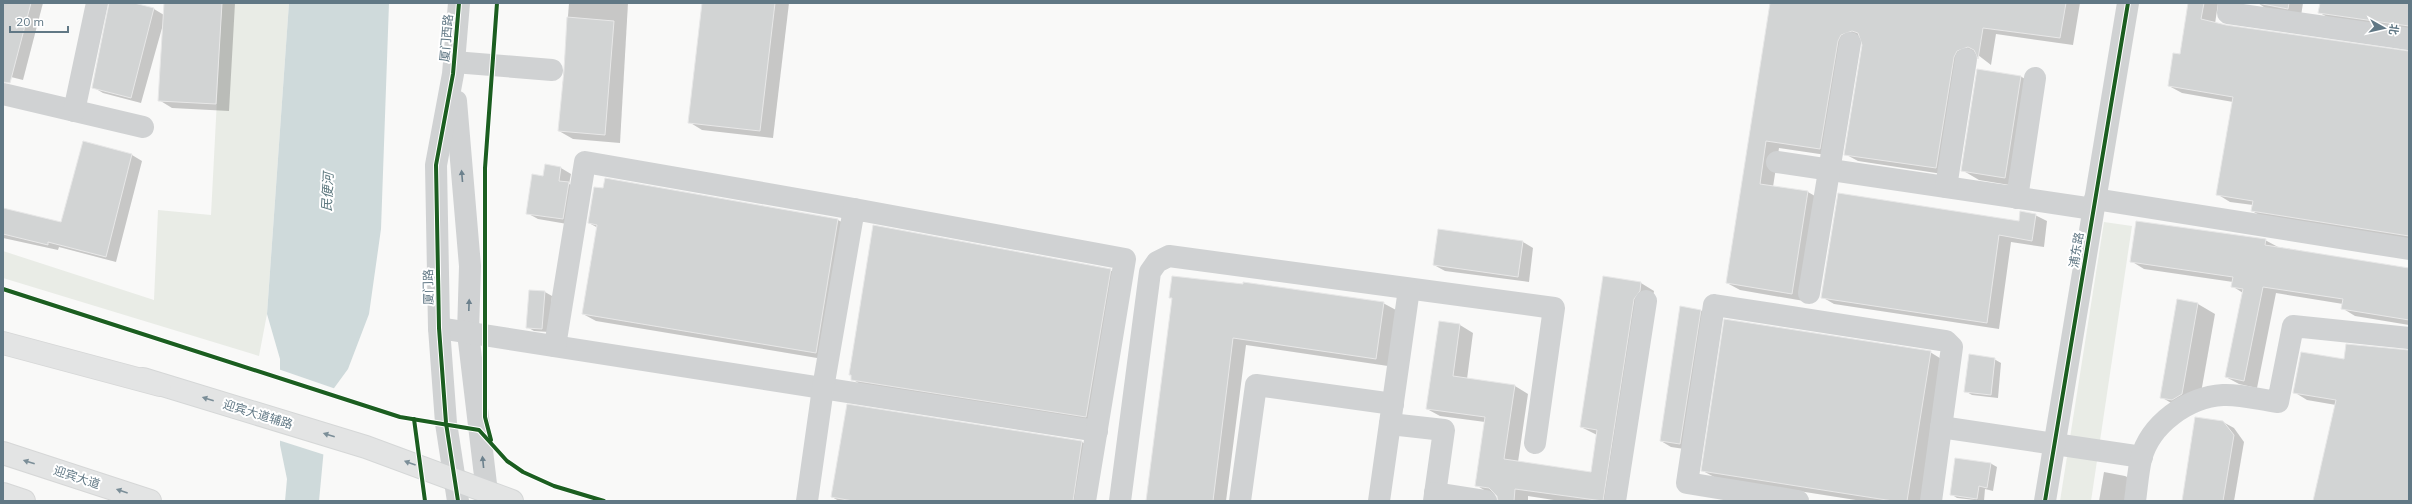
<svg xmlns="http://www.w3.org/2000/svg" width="2412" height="504" viewBox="0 0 2412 504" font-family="Mulish,'Noto Sans SC',sans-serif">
<rect width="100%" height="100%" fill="#f9f9f8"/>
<g fill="#e9ece6">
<path d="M222,3h67l-22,311 -8,42 -256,-78v-27l151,49 4,-90 53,5z"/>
<path d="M2104,222l28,4 -41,275h-31z"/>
</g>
<path fill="#cfdadb" d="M289,3h100l-8,226 -12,85 -21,55 -19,26 -10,106h-34l2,-22 -7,-34v-86l-13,-45z"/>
<path fill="#f9f9f8" d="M278,369l58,20 -5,6 -6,60 -47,-15z"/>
<g fill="#0003">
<path d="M3,3h40l-20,77 -20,-5z"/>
<path d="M110,3h20l24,6 10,6 1,-12h70l-6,108 -57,-3 -13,-8 5,-79 -23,82 -38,-10 -10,-6z"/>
<path d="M569,3h59l-8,140 -47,-4 -14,-8z"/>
<path d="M703,3h86l-16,135 -71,-8 -13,-8z"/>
<path d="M1771,3h309l-7,42 -77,-11 -5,31 -13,-10 -9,3 -20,117 -91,-14 -13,-7 18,-109 -2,-6 -8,3 -20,114 -54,-8 -6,39 35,5 12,7 -16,102 -64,-11 -13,-7z"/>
<path d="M2189,3h29l-3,21 194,27v190l-144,-23 -13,-7 1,-6 -23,-3 -13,-8 16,-92 -51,-9 -13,-7 12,-31z"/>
<path d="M2258,3h45l-2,13 -30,-4z"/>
<path d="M2321,3h88v28l-76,-11 -13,-7z"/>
<path d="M2020,76l17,10 -15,101 -43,-7 -17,-10z"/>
<path d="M83,142l49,13 10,6 -26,101 -57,-15 -1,3 -55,-12v-29l59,14z"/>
<path d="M561,168l10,6 -2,10 10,5 -6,36 -35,-6 -11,-6z"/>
<path d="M2035,215l12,6 -3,26 -33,-5 -12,87 -165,-25 -12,-7z"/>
<path d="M838,220l13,7 -22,133 -233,-39 -13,-7 15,-86 -9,-5z"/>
<path d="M2265,240l13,7 131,22v56l-54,-9 -13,-8 1,-4 -67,-11 -19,95 -18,-4 -13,-7 17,-84 -11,-7 1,-4 -89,-13 -13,-8z"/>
<path d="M1523,242l10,6 -4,34 -84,-11 -11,-6z"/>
<path d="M1110,270l13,8 -24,146 -234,-37 -13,-8z"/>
<path d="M1603,278l38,5 13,8 -37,210h-57l-32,-5v5h-29l-3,-7 -7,-1 -13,-8 9,-63 -45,-6 -13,-7 13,-87 20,3 13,8 -6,46 48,7 13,8 -10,68 74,11 5,-38 -16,-8z"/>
<path d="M1244,285l139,18 13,7 -8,56 -142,-21 -20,156h-79l26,-202 -3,-2z"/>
<path d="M530,291l15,1 7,4 -3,36 -15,-1 -7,-4z"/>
<path d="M2178,300l20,4 17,10 -16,90 -21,3 -17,-10z"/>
<path d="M1700,310l11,6 -20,134 -20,-3 -10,-6z"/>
<path d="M2409,351v150h-95l22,-96 -29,-5 -13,-8 51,-32z"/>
<path d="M1930,352l13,8 -22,141h-59l-146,-23 -13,-7z"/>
<path d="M1994,359l7,4 -3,35 -26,-3 -7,-4z"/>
<path d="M847,406l235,36 13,8 -8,51h-248l-7,-4z"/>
<path d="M2223,422l11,6 10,14 -10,59h-51z"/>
<path d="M1990,463l7,4 -4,24 -8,-2 -1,12 -27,-3 -6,-4z"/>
<path d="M2104,472l21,4 6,3 -3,22h-29z"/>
</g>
<g fill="#d2d4d4" stroke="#e8e8e8">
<path d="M3,3h28l-21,80 -7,-1z"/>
<path d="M109,3h25l20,5 -23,90 -39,-10z"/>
<path d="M164,3h58l-6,101 -58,-3z"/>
<path d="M702,3h73l-15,128 -72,-8z"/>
<path d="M1770,3h296l-6,35 -77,-10 -5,31 -4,-9 -6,-3 -11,4 -3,6 -18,111 -92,-13 18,-110 -4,-12 -6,-2 -11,4 -3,6 -18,108 -54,-8 -6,43 48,7 -16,103 -66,-11z"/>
<path d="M2188,3h16l-3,16 25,6 183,26v185l-158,-25 2,-10 -37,-6 17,-98 -65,-11 5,-33 7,1z"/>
<path d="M2257,3h32l-1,6z"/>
<path d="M2320,3h89v23l-91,-13z"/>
<path d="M567,17l47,4 -9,114 -47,-4 6,-60z"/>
<path d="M1977,69l44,7 -16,102 -44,-7z"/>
<path d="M83,141l49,13 -26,103 -58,-15v3l-45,-11v-26l58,14z"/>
<path d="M545,164l16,3 -2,14 10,1 -6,37 -37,-5 6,-40 11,2z"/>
<path d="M605,178l233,41 -22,134 -234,-39 15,-89 -9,-2 6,-36 9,1z"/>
<path d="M1838,193l181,28 1,-10 16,3 -4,27 -33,-6 -12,88 -166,-25z"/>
<path d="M2136,221l130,18 -1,6 144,23v52l-68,-11 2,-10 -80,-12 -19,94 -19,-4 18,-88 -12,-2 2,-10 -103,-15z"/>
<path d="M873,225l238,44 -25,148 -235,-37v-5h-2z"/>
<path d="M1438,229l85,12 -5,36 -85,-12z"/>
<path d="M1172,276l71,8v-2l141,20 -8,57 -143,-21 -20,163h-67l26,-203h-3z"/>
<path d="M1603,276l38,6 -1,9 -6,8 -31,202 -88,-12 -1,12h-16l-1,-5 -8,-8 -14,-2 10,-69 -59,-8 13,-88 21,3 -7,52 62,9 -11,74 87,13 6,-42 -17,-3z"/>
<path d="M529,290l16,1 -3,38 -16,-1z"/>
<path d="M2177,299l21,4 -16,91 -10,6 -12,-2z"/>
<path d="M1680,306l21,4 -21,134 -20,-3z"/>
<path d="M1724,319l207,32 -24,150h-14l-192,-30z"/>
<path d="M2346,344l63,6v151h-96l23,-101 -43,-7 8,-41 43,7z"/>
<path d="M1969,354l26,4 -4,37 -27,-3z"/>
<path d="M847,404l235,37 -9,60h-220l-22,-4z"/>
<path d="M2195,417l28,4 11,14 -11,66h-41z"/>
<path d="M1955,458l36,5 -4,25 -8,-2 -2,13 -27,-4z"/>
</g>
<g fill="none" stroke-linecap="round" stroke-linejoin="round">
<g stroke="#d5d7d7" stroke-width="24">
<path id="major" d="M143,379l223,68 146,54"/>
</g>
<g stroke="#d6d7d7" stroke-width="24">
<g id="highway">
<path d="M3,343l157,42"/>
<path d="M3,453l147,48"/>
<path d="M3,494l21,7"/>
</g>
</g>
<g stroke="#d0d2d3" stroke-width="22">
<path d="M2229,3l-1,10 181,26"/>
<path d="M454,62l98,8"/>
<path d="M3,94l140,33"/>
<path d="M456,101l14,165 -2,67 20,168"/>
<path d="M74,111l23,-108"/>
<path d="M1777,162l316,47"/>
<path d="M1946,187l20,-128"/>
<path d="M2017,198l18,-120"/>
<path d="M2095,199l314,50"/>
<path d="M1809,293l41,-250"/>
<path d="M439,328l658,103"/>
<path d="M555,346l30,-184 269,47"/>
<path d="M1390,424l54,6 -10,71"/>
<path d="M1941,427l201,30"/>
<path d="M1435,493l51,8"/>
<path d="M458,501l-12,-78 -7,-95 -3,-163 17,-91 6,-71"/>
<path d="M807,501l16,-113 31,-179 271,50 -40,242"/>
<path d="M1120,501l30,-229 7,-10 12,-6 385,52 -19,135"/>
<path d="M1240,501l16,-116 137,19"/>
<path d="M1379,501l30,-212"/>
<path d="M1615,501l31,-200"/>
<path d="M1798,501l-111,-18 27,-178 232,36 6,6 -21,154"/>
<path d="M2045,501l83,-498"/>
<path d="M2135,501c2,-14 3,-29 6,-42 9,-35 47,-62 82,-64 18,-1 38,5 55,7l15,-76 116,12"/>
</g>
<use href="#major" stroke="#e3e4e4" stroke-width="22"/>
<use href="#highway" stroke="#e3e4e4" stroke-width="22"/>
<g stroke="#fff" stroke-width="6">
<g id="cycleway">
<path d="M3,289l397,128 79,13 28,31 16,11 31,14 50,15"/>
<path d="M414,419l11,82"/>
<path d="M491,440l-6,-23v-249l12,-165"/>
<path d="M458,501l-12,-78 -7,-95 -3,-163 17,-91 6,-71"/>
<path d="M2045,501l83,-498"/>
</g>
</g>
<use href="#cycleway" stroke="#1b5e20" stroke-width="4"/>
</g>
<defs><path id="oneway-solid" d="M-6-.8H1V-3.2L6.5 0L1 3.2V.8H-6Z"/></defs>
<g fill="#6c818d">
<use href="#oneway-solid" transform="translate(462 176) rotate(-95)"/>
<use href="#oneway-solid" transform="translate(469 305) rotate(-88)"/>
<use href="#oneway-solid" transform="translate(483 462) rotate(-96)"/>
</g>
<g fill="#7b8e98">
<use href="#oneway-solid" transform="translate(208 399) rotate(-163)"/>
<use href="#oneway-solid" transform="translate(329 435) rotate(-163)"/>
<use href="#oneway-solid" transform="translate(29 462) rotate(-162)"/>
<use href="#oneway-solid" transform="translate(410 463) rotate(-160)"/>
<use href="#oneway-solid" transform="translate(122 491) rotate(-161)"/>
</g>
<g text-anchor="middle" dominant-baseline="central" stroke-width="4" stroke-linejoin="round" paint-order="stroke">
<g font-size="12" fill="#617885" stroke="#fff">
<text transform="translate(446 38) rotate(-85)">厦门西路</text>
<text transform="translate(2076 250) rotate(-81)">浦东路</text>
<text transform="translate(428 287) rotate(-91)">厦门路</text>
<text transform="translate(258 414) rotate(17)">迎宾大道辅路</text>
<text transform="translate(77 477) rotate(18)">迎宾大道</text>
</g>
<g font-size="13" font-style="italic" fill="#5d787e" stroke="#fff">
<text transform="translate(327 192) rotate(-87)">民便河</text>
</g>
</g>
<rect width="2412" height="504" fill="none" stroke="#617885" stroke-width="8"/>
<g transform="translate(2384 28) rotate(98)" stroke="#ffffff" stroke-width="3" paint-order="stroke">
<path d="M0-3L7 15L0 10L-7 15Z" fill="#617885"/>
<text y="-6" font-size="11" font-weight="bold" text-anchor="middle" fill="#617885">北</text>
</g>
<path d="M10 26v6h58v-6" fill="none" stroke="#617885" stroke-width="2"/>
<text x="16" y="26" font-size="12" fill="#617885" stroke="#ffffff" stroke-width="3" paint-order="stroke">20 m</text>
</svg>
